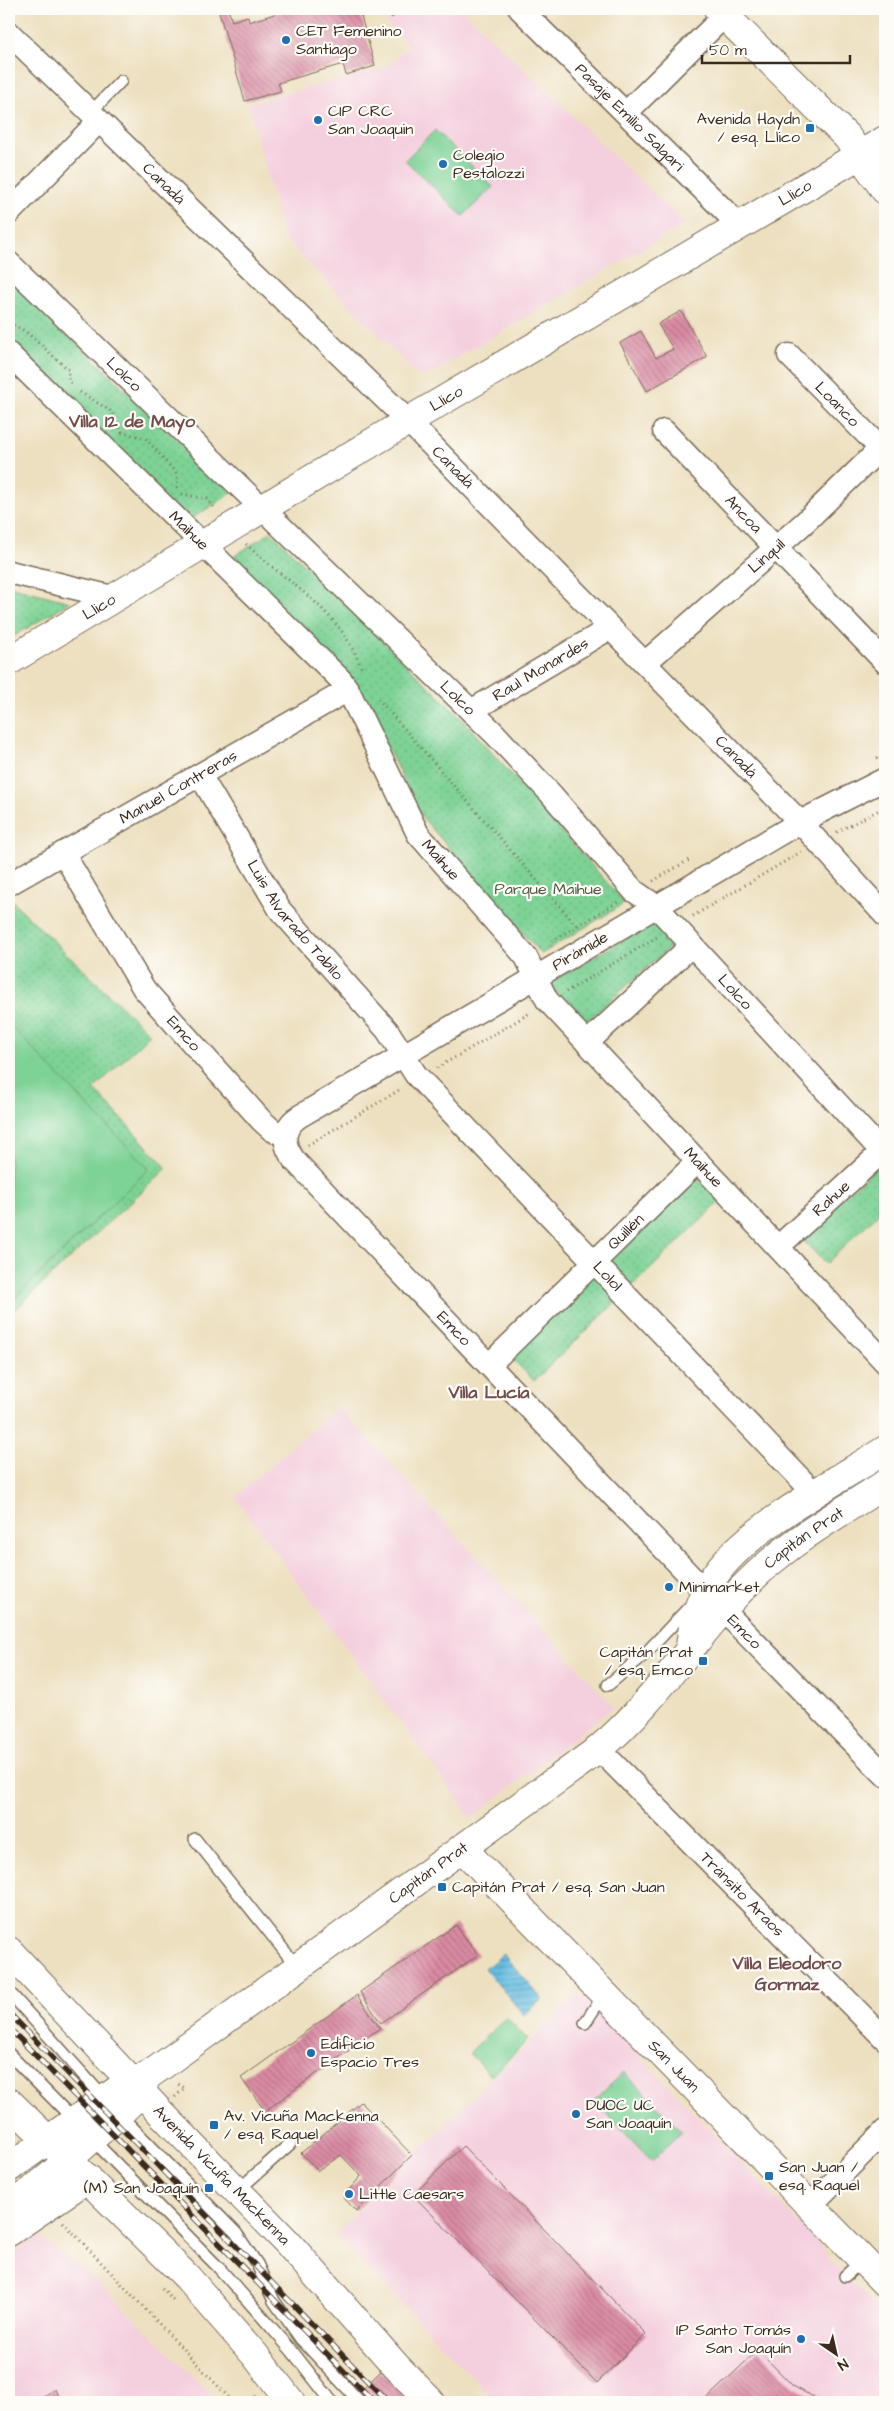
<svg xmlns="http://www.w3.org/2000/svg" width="894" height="2411" viewBox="0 0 894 2411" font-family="'Architects Daughter',sans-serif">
<defs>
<pattern id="green-dots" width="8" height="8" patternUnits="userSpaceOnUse" patternTransform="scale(1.25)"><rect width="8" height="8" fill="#7dd295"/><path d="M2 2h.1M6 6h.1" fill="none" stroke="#6db480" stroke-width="1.8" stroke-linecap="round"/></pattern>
<pattern id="water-rules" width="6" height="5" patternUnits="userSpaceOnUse" patternTransform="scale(1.25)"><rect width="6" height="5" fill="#66bde3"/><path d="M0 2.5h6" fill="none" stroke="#559ab7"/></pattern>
<pattern id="building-back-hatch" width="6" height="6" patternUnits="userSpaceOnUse" patternTransform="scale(1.25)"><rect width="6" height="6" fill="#da8ba4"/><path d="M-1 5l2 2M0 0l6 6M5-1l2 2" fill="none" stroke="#b27285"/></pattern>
</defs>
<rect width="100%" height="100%" fill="#fdfcf7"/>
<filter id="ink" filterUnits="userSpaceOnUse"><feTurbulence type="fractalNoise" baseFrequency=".02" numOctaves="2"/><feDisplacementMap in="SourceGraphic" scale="10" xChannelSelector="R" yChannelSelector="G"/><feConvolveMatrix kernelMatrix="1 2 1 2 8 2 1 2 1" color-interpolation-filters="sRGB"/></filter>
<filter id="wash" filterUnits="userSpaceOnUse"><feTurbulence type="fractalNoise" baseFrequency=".0096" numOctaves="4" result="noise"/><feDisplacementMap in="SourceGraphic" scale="20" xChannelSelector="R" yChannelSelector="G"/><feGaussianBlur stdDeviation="1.12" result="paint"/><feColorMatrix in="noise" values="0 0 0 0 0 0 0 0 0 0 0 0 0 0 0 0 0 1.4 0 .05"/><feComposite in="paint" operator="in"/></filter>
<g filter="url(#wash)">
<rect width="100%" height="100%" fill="#ede0c0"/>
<g fill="#f4cfde">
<path d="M373,9h88l224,215 -259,152 -9,-1 -133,-137 -36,-134 140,-37 21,-22z"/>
<path d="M338,1407l276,300 -143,111 -236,-321z"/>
<path d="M579,1993l243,254 11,17 52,51v87h-389l-161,-168z"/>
<path d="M40,2237l60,47 118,118h-209v-148z"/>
</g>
<g fill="url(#green-dots)" stroke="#5c7e5a">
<path d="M9,277l223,216 -46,29 -177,-172z"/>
<path d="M271,532l190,186 164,185 -84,51 -119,-137 -66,-132 -131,-123z"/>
<path d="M9,586l61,16 -61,37z"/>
<path d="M9,898l141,136 -56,55 73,79 -158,147z"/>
<path d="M660,919l19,20 -95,85 -35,-41z"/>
<path d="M885,1159v48l-59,57 -26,-27z"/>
<path d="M694,1175l26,27 -186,179 -26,-27z"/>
</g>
<g fill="#7dd295" stroke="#5c7e5a">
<path d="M435,130l58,57 -30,29 -58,-56z"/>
<path d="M9,1024l140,145 -140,134z"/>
<path d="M506,2017l22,23 -37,36 -22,-23z"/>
<path d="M624,2072l58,59 -30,30 -58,-60z"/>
</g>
<path fill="url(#water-rules)" stroke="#507480" d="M503,1954l39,45 -18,16 -39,-46z"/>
<g id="blocks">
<g fill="url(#building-back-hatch)">
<path d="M218,9h10l4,12 16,-5 1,6 41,-13h69l16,57 -29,9 -3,-11 -65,19 3,8 -36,10z"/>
<path d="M383,9h18l-9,9z"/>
<path d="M681,311l26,46 -60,34 -27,-48 21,-12 15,27 17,-9 -15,-25z"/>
<path d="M456,1925l22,30 -97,68 -21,-31z"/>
<path d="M357,1995l23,33 -115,83 -24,-33z"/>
<path d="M361,2102l51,53 -56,56 -13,-14 18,-21 -20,-21 -23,16 -17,-18z"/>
<path d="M463,2146l183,188 -49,49 -184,-188z"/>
<path d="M758,2350l35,36 24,13 -2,3h-112z"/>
<path d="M381,2371l31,31h-59l-2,-2z"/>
<path d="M54,2389l10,13h-27z"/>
</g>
</g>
</g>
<g filter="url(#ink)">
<use href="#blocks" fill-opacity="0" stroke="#796a57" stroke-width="1"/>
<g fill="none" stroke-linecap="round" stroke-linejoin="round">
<g stroke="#796a57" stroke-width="14">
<g id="service">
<path d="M91,112l30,-31"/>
<path d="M608,1685l37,-31 47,-50"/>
<path d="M195,1839l103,129"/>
<path d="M9,1992l96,107"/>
<path d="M585,2023l19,-29"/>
<path d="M9,2054l67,68"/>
<path d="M119,2114l117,119 21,31 17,37 27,38 59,63"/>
<path d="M90,2137l129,131 73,83 40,51"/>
<path d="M236,2192l54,-48"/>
<path d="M845,2276l18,-16"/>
</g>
</g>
<g stroke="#796a57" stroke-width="25">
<g id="minor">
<path id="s1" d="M520,9l220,217"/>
<path id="s2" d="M9,33l399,388 392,401 85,93"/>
<path d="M626,113l99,-98"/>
<path d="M9,213l90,-92"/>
<path id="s3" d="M9,263l485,470 57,61 83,97 22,15 229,249"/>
<path id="s4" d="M9,354l332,326 7,10 70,144 108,123 21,43 338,362"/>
<path id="s5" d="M789,355l96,98"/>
<path id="s6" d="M664,431l221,231"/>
<path d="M9,572l107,26"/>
<path id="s7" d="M645,663l159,-140 81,-79"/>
<path id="s8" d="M471,711l139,-83"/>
<path id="s9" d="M200,775l80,135 107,120 29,45 399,419"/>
<path id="s10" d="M885,779l-85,43 -500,294c-19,12 -18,29 -5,45 196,206 390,413 590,614"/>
<path id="s11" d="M63,853l81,136 117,131 11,10 13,5"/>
<path id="s12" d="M9,884l339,-194"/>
<path d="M587,1043l105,-98"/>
<path id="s13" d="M778,1247l107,-98"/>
<path id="s14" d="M489,1365l209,-204"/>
<path id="s15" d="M599,1749l286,290"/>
<path d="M810,2206l75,-75"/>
</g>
</g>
<g stroke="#796a57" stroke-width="30">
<g id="tertiary">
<path d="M718,9l129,128 38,53"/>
<path id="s16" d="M9,661l399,-240 477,-281"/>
<path d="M690,1646c3,-26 10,-49 25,-71 32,-47 122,-94 170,-125"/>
<path id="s17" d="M462,1848l423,435"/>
<path id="s18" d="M9,2168l121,-87 16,-4 13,-9 440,-319c62,-52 100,-121 158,-175 38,-36 85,-62 128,-90"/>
<path d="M9,2208l41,-32 69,-62 22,-22 5,-14"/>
</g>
</g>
<g stroke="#796a57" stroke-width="30">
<g id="primary">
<path id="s19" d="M9,1951l151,161 127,130 109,124 35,36"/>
<path d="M9,2102l178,175 68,78 36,47"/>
<path d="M9,2232l79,-54"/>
</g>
</g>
<g stroke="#796a57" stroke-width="3" stroke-dasharray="1 4" stroke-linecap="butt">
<path d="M9,323l16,8 44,39 -1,10 4,4"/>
<path d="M80,392l32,20 10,20 23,6 32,36v16"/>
<path d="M182,494l25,5 8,10"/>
<path d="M246,544c44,42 94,64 116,126"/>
<path d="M378,699l199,227"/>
<path d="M877,758l8,-4"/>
<path d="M837,832l48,-25"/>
<path d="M653,881l36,-21"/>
<path d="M693,916l108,-64"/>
<path d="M552,941l66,-39"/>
<path d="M566,992l91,-55"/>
<path d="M437,1068l93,-55"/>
<path d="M308,1145l93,-56"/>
<path d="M175,2097l10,-9 -9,-5"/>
<path d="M63,2222l170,180"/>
<path d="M162,2288l13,14"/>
<path d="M254,2396l5,6"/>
</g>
<use href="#service" stroke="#fff" stroke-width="11"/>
<use href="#minor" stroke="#fff" stroke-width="22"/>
<use href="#tertiary" stroke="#fff" stroke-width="28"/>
<use href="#primary" stroke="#fff" stroke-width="28"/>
<g stroke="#3b2a1e" stroke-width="5.5">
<g id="rail">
<path d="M9,2013l379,389"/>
<path d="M9,2028l365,374"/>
</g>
</g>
<use href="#rail" stroke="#fdfcf7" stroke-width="4" stroke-dasharray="11" stroke-linecap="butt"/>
</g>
</g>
<g fill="#1f6fb2" stroke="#fdfcf7" stroke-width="2">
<circle cx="286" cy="40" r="5"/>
<circle cx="318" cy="120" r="5"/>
<rect x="805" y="123" width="10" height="10" rx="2.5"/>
<circle cx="443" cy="164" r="5"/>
<circle cx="669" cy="1587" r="5"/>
<rect x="698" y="1656" width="10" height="10" rx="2.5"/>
<rect x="437" y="1882" width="10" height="10" rx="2.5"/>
<circle cx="311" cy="2053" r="5"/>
<circle cx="576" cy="2114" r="5"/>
<rect x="209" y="2120" width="10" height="10" rx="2.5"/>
<rect x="764" y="2171" width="10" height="10" rx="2.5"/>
<rect x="204" y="2183" width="10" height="10" rx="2.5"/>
<circle cx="349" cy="2194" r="5"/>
<circle cx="801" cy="2339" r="5"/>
</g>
<g text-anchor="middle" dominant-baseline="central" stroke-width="4.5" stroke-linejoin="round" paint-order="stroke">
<g font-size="16" fill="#3b2a1e" stroke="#fdfcf7" text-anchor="start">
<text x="296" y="31">CET Femenino<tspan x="296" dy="18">Santiago</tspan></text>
<text x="328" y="111">CIP CRC<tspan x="328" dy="18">San Joaquin</tspan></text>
<text x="800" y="119" text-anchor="end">Avenida Haydn<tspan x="800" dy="18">/ esq. Llico</tspan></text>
<text x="453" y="155">Colegio<tspan x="453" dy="18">Pestalozzi</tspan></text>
<text x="679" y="1587">Minimarket</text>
<text x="693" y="1652" text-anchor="end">Capitán Prat<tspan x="693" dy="18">/ esq. Emco</tspan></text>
<text x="452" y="1887">Capitán Prat / esq. San Juan</text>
<text x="321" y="2044">Edificio<tspan x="321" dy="18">Espacio Tres</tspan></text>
<text x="586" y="2105">DUOC UC<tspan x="586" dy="18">San Joaquín</tspan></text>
<text x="224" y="2116">Av. Vicuña Mackenna<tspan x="224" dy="18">/ esq. Raquel</tspan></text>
<text x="779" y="2167">San Juan /<tspan x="779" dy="18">esq. Raquel</tspan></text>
<text x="199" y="2188" text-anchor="end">(M) San Joaquín</text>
<text x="359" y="2194">Little Caesars</text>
<text x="791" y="2330" text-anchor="end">IP Santo Tomás<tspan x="791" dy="18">San Joaquín</tspan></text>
</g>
<g font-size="16" fill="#3b2a1e" stroke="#fdfcf7">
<text stroke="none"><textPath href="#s1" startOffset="154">Pasaje Emilio Salgari</textPath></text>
<text stroke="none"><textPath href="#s2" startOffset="216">Canadá</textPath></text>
<text stroke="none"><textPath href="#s16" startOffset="915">Llico</textPath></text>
<text stroke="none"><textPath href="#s3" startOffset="160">Lolco</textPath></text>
<text stroke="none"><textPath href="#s16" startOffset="510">Llico</textPath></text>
<text stroke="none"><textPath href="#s5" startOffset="69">Loanco</textPath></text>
<text stroke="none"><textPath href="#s2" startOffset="621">Canadá</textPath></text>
<text stroke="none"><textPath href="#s6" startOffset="115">Ancoa</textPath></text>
<text stroke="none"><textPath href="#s4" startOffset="252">Maihue</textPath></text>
<text stroke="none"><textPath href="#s7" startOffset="162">Linquil</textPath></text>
<text stroke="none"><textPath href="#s16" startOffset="105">Llico</textPath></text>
<text stroke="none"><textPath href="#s8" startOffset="81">Raul Monardes</textPath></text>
<text stroke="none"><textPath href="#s3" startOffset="625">Lolco</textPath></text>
<text stroke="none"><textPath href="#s2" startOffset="1026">Canadá</textPath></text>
<text stroke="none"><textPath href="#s12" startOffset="195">Manuel Contreras</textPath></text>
<text stroke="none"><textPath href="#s4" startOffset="672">Maihue</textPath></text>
<text stroke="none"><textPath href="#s9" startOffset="174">Luis Alvarado Tabilo</textPath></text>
<text transform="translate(580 951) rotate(-30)">Pirámide</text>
<text stroke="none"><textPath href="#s3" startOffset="1030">Lolco</textPath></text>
<text stroke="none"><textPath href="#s11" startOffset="218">Emco</textPath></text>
<text stroke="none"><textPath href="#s4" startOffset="1078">Maihue</textPath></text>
<text stroke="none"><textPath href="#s13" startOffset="72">Rahue</textPath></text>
<text stroke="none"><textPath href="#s14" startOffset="191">Quillén</textPath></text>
<text stroke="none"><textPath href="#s9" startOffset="649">Lolol</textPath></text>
<text stroke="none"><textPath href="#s10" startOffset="959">Emco</textPath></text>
<text stroke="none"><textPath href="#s18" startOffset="1020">Capitán Prat</textPath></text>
<text stroke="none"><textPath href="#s10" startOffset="1379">Emco</textPath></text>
<text stroke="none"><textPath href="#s18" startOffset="514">Capitán Prat</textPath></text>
<text stroke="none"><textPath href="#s15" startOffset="204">Tránsito Araos</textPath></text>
<text stroke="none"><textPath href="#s17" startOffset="304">San Juan</textPath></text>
<text stroke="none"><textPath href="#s19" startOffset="309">Avenida Vicuña Mackenna</textPath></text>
</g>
<g font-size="16" fill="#4f5c42" stroke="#fdfcf7">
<text x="548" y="889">Parque Maihue</text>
</g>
<g font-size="18" font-weight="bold" fill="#734c4d" stroke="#fdfcf7">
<text x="132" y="421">Villa 12 de Mayo</text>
<text x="489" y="1392">Villa Lucía</text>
<text x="787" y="1963">Villa Eleodoro<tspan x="787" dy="21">Gormaz</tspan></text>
</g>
</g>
<rect width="894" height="2411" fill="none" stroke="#fdfcf7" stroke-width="30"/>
<g transform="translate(836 2354) rotate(146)" stroke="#fdfcf7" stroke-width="4" paint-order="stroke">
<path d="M0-4L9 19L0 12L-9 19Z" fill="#3b2a1e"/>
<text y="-8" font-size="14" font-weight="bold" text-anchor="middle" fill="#3b2a1e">N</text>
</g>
<path d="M702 55v8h148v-8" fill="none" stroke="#3b2a1e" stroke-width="2.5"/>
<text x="709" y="55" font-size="15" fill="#3b2a1e" stroke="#fdfcf7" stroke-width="4" paint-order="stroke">50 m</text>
</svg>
